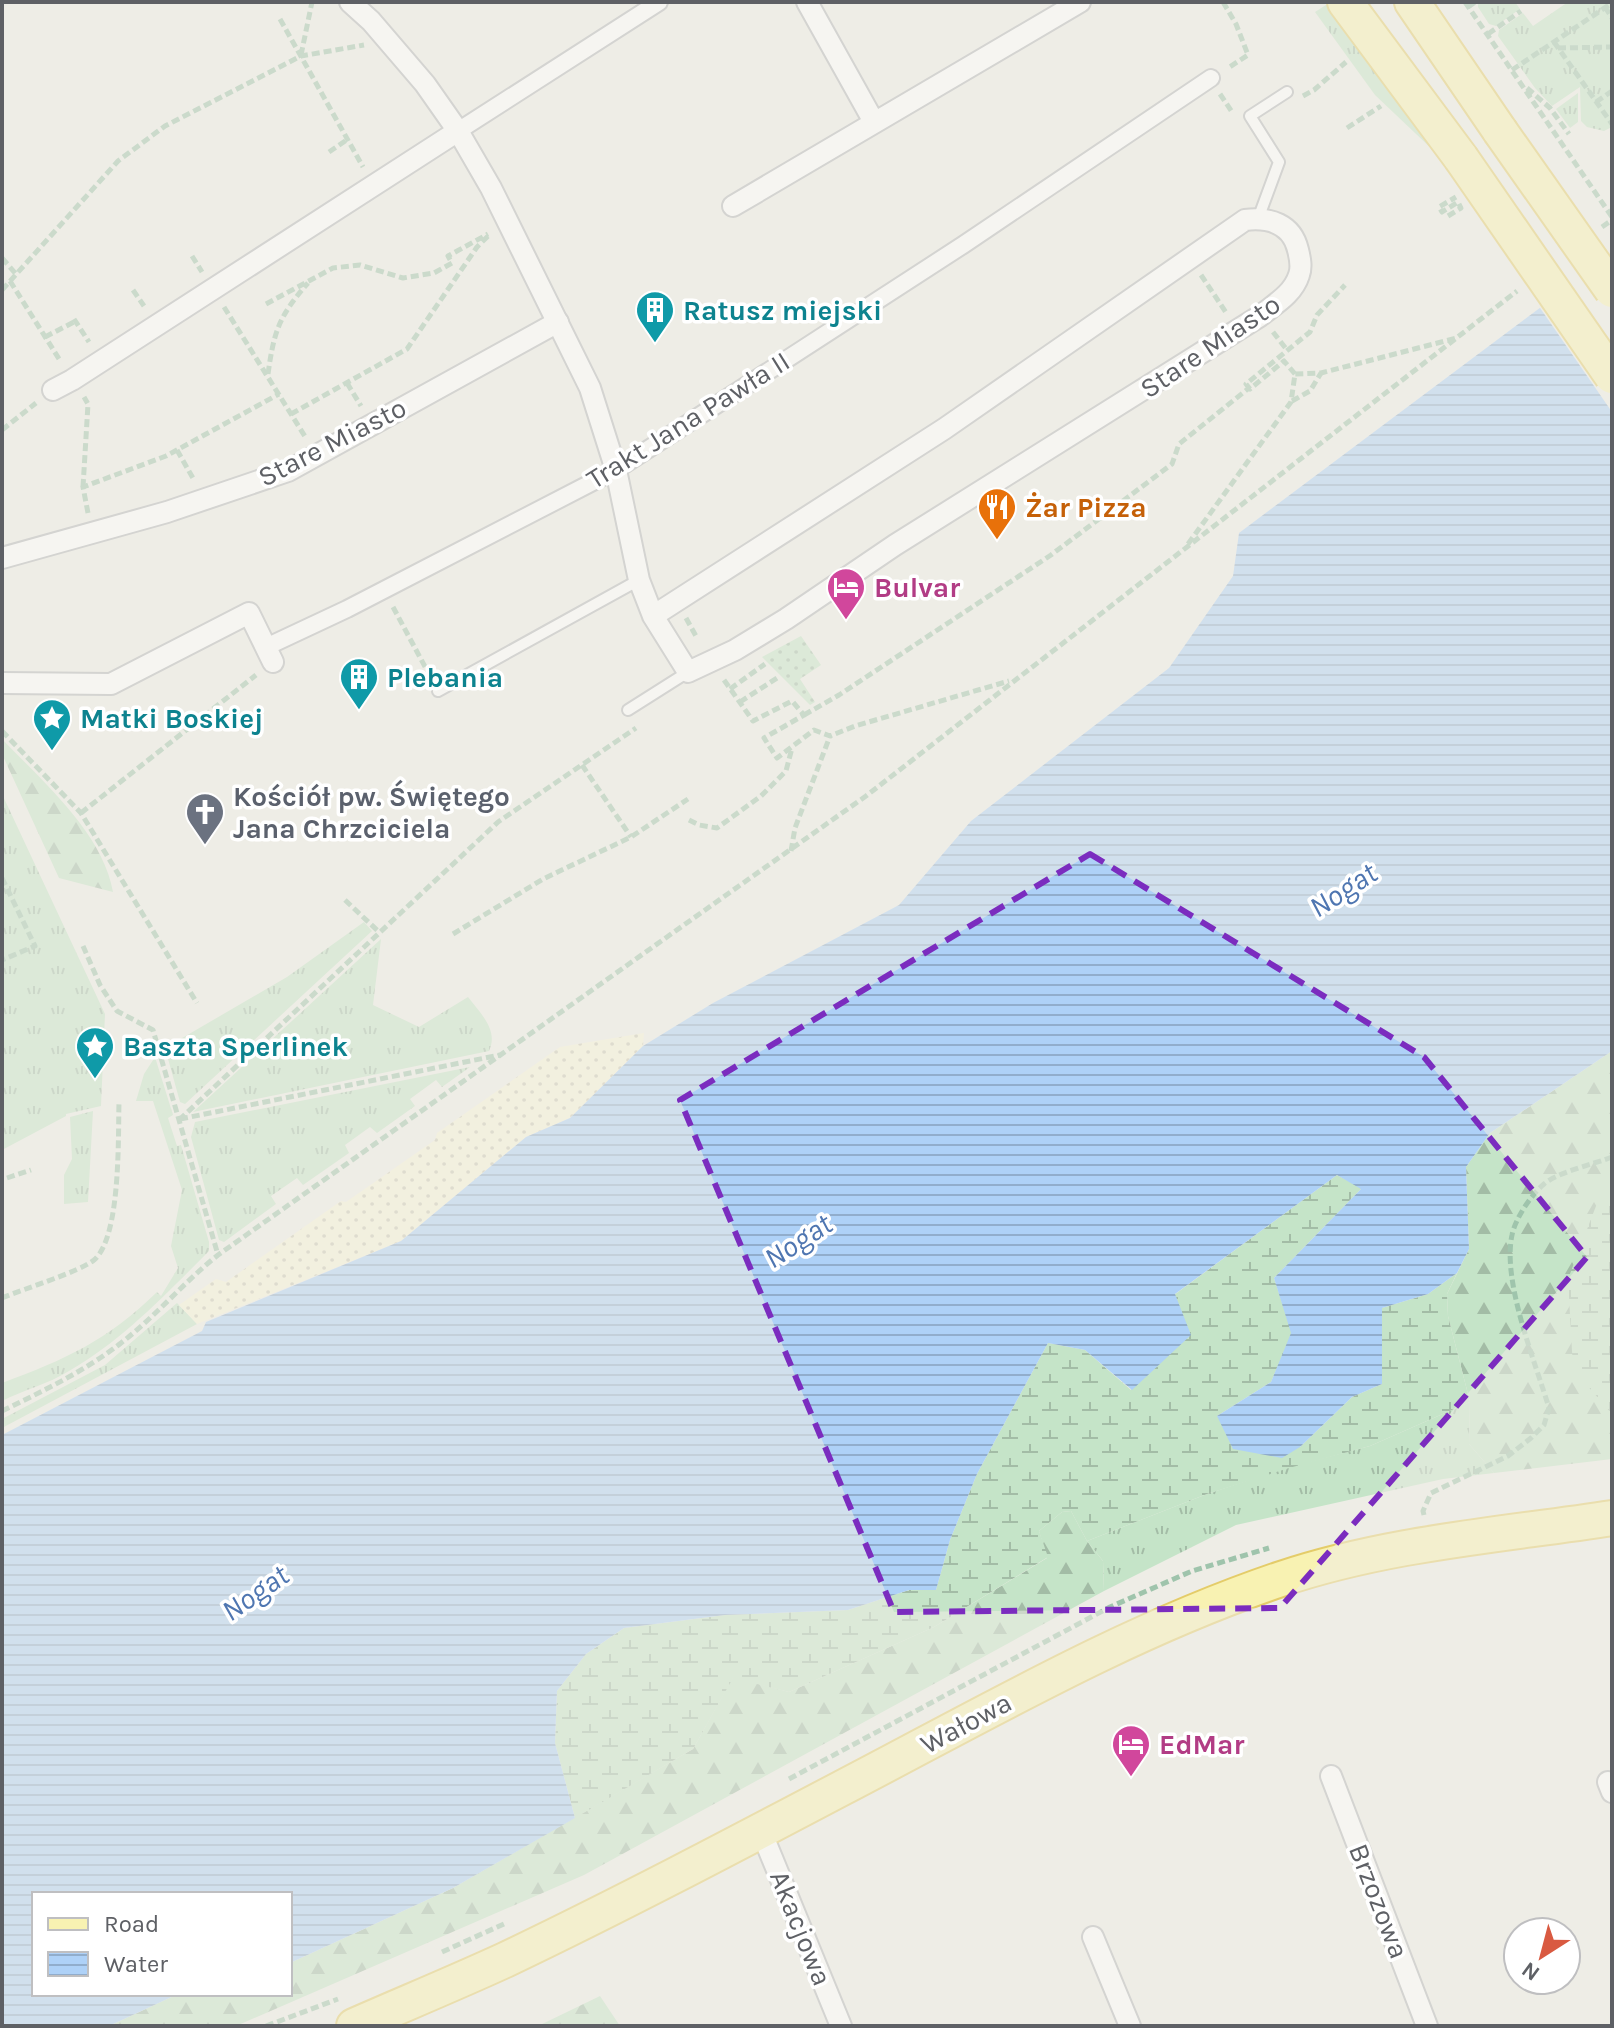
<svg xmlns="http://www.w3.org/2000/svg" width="1614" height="2028" viewBox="0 0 1614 2028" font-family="Karla,sans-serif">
<defs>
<pattern id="grass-tufts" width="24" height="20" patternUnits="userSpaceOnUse" patternTransform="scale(2)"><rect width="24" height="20" fill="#c5e4c8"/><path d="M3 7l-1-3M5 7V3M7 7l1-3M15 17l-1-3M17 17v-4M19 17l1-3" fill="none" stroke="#a3bca6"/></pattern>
<pattern id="forest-firs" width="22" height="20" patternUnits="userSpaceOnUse" patternTransform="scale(2)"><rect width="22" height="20" fill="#c5e4c8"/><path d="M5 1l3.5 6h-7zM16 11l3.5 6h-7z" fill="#a3bca6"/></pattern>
<pattern id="wetland-marsh" width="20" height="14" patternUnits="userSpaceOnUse" patternTransform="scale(2)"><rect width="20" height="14" fill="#c5e4c8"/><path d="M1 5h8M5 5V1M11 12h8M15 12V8" fill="none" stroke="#a3bca6"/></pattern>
<pattern id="sand-dots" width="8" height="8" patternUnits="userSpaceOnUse" patternTransform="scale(2)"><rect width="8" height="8" fill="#f7f3d8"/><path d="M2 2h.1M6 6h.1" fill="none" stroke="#cbc8b3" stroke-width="1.8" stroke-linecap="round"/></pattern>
<pattern id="garden-dots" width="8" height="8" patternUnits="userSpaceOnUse" patternTransform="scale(2)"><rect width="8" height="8" fill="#c5e4c8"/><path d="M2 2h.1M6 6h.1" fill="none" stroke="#a3bca6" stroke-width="1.8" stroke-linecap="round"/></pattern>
<pattern id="water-rules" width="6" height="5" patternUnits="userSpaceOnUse" patternTransform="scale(2)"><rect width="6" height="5" fill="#aed1f7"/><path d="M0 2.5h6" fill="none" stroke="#91adcc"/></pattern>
</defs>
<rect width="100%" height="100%" fill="#eeede6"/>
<g fill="url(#grass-tufts)">
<path d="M1478,2h37l5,7 -24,17 -7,-2 -11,-17z"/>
<path d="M1568,2h44v125l-8,4 -17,-4 -6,-6 -1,-34 -28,19 -17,-18 -37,-52 1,-6 24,-17 10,13z"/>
<path d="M1329,3l106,149 -60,-57 -60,-83z"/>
<path d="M1578,93v29l-8,6 -14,-19z"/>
<path d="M2,794l103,220 -4,92 -35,8v2l-64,34z"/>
<path d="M364,922l8,9 -187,173 -5,-2 -15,-54 122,-71z"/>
<path d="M381,939l-8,66 46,22 49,-30c12,16 31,33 21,54l-296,61z"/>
<path d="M155,1057l18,58 -5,3 9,28 4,-1 28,97v9c-42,42 -87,90 -140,120 -21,13 -45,19 -67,30v-18c64,-24 105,-42 155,-91l4,4 17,-28 -7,-22 11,-56 -29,-89h-17l8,-27z"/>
<path d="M470,1067l-28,20 -6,-7 -26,19 5,7 -38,27 -7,-6 -25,18 4,8 -46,32 -6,-7 -26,18 5,8 -52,38 -5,-2 -28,-103 4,-15z"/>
<path d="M93,1111l-5,91 -24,2v-29l8,-16 -2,-42z"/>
<path d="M177,1303l20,21 -195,104v-9l103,-54z"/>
<path d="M1470,1402l-1,42 25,29 -51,6 -207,46 -132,66 -1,-30 -16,-20 120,-47 82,-27 81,-21z"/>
</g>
<g fill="url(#forest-firs)">
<path d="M2,739c40,42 101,94 111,153l-54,-14 -57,-124z"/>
<path d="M1612,1051v408l-118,14 -25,-29 1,-42 -22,-86 -1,-22 22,-45 -3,-82 24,-34z"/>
<path d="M1071,1511l16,30 16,20 1,30 -520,284 -348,151h-127l69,-32h112v-31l163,-75 240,-139 40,-72 56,15 145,-65 113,-69 -8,-27 23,-19z"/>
<path d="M600,1996l20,30h-82z"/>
</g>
<g fill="url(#wetland-marsh)">
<path d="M1337,1175l25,13 -88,90 18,55 -21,49 -54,34 83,31 52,-50 30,-13v-76l46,-14 29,-21 -10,21 1,22 22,86 -100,44 -81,22 -82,26 -120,47 -16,-30 -9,1 -23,19 9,26 -114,70 -145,65 -56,-14 -40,71 -118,69 -20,-75 2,-52 29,-37 38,-26 101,-13 123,-5 61,-20h27l14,-50 27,-66 71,-131 37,7 46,40 43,-95z"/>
<path d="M1612,1187v227l-39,-45 -5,-90 28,-73z"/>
</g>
<path fill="url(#sand-dots)" d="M644,1033l-1,13 -73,72 -44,19 -125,104 -204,83 -18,-19 37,-26 10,3 115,-81 5,1 89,-62 2,-7 123,-86z"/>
<path fill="url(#garden-dots)" d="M801,636l20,29 -21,14 15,23 -5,3 -48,-48z"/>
<path fill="url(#water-rules)" d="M1612,254v797l-122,82 -24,34 3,82 -12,24 -29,21 -46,14v76l-30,13 -52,50 -18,11 -49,-9 -16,-33 54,-34 20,-49 -17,-55 87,-89 -24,-14 -162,119 16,41 -59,55 -47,-40 -37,-7 -71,131 -27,66 -14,50h-27l-61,20 -123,5 -101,13 -38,26 -29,37 -2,52 20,75 -122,70 -163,75v-69h-256v100h144l-69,32h-107v-591l200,-104 4,-9 195,-81 125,-104 44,-19 73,-72 70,-43 186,-98 72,-84 198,-153 64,-92 6,-43z"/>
<path fill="#eeede6" d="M1612,250v162l-74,-107z"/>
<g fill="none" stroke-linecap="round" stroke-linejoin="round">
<g stroke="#b3b5b9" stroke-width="14">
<g id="service">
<path d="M1258,219l21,-57 -29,-46 37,-24"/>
<path d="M438,691l201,-111"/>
<path d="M628,710l60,-38"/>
</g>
</g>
<g stroke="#b3b5b9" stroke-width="20">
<g id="pedestrian">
<path d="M458,131l201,-129"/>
<path d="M266,647l81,-38 269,-139 347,-225 248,-167"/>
</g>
</g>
<g stroke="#b3b5b9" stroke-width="24">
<g id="minor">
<path d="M350,2l21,19 54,63 33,47 33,57 99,200 26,82 23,110 14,36 35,56 47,-22 51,-31 109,-74 365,-229c15,-12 33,-22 39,-41 3,-8 1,-17 -1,-25 -6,-26 -28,-33 -53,-30l-301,209 -291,187"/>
<path d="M807,2l67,120"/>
<path d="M733,206l347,-204"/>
<path d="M53,390l19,-10 386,-249"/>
<path d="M2,558l165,-46 121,-41 270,-149"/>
<path d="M2,683l109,1 138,-71 24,49"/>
<path d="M1331,1776l96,250"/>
<path d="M1608,1782l4,10"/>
<path d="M761,1831l80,195"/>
<path d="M1093,1937l37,89"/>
</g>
</g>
<g stroke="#e4cc69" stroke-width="38">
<g id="primary">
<path d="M1345,2l116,156"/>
<path d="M1412,2l88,129"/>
<path d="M354,2026c50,-22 101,-43 151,-66 113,-54 225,-113 337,-172 144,-75 285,-157 439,-209 107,-36 220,-44 331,-61"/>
</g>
</g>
<g stroke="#9fc4ac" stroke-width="5" stroke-dasharray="8 4" stroke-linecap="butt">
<path d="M1223,2l13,22 12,31 -20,13"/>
<path d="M1465,2l147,215"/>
<path d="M1468,7l7,-5"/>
<path d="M1605,7l7,11"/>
<path d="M280,19l83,148"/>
<path d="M1488,34l33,-23"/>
<path d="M1554,42l58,82"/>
<path d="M1558,48l54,-1"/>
<path d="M301,55l11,-53"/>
<path d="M1512,70l100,-67"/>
<path d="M1527,88l23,20 19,26"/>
<path d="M1220,94l12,18"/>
<path d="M1303,96l11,-6 32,-28"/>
<path d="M1596,102l16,-11"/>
<path d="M1347,128l34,-22"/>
<path d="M329,152l19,-13"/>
<path d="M1448,216l13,-8 -3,-6 -16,10 -3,-5 17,-10"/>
<path d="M1602,227l10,-7"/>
<path d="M192,256l10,16"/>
<path d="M2,258l14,16"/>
<path d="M1201,275l26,39"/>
<path d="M10,281l51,81"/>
<path d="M2,290l116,-129 47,-35 136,-70 63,-11"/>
<path d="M133,290l11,16"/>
<path d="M266,304l67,-36 27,-3 43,13 31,-5 18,-10 -4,-7 40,-22"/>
<path d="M224,307l82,131"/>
<path d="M74,319l15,23"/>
<path d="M1273,332l14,18"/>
<path d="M45,337l31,-16"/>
<path d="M268,374c6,-43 11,-58 40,-91"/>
<path d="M1295,374l-11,-13 -34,28 -4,-5 64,-52 7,-17 28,-30"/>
<path d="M347,383l14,23"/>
<path d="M1292,401l18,-10 11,-18"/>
<path d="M291,414l116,-65 70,-102 12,-12"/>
<path d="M2,430l34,-27"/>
<path d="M177,450l17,30"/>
<path d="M83,487l5,-83 -4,-7"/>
<path d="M88,513l-5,-26 83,-31 113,-62"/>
<path d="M1188,544l103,-142 4,-28 26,-1 136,-35"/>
<path d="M393,607l37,69"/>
<path d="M686,618l11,20"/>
<path d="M724,680l29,41 39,-20 12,14 -40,23 13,20 37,-28 16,6 25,-10 154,-45"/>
<path d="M730,689l35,-25"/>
<path d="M740,702l37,-24"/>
<path d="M804,715l35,-20 212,-140 121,-91 7,-20 70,-56"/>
<path d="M2,731l79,82 116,190"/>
<path d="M582,765l49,72"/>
<path d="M81,813l175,-138"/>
<path d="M689,820l10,5 18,3 44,-32 25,-25 6,-23"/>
<path d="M791,851l4,-23 35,-92"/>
<path d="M2,878l33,68 -33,14"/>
<path d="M345,900l34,32"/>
<path d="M453,934l90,-55 88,-42 57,-38"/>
<path d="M83,946l17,39 17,26 36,19 65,225"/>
<path d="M180,1119l320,-64"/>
<path d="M179,1120l319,-298 138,-94"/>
<path d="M7,1178l24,-8"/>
<path d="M2,1298c21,-9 77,-26 92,-38 27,-23 24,-123 25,-158"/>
<path d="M2,1411c41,-20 83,-40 119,-68 35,-27 63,-61 97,-88l648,-459 651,-505"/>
<path d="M1424,1515l-1,-4 8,-18 77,-37 23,-18 13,-13 5,-17c-14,-47 -47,-126 -37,-173 3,-16 19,-40 32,-51 14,-12 50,-20 68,-27"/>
<path d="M789,1779l321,-172 82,-36 77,-23"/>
<path d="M442,1952l64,-29"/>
<path d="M266,2026l72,-27"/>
</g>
<use href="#service" stroke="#fff" stroke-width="10"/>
<use href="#pedestrian" stroke="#fff" stroke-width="16"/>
<use href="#minor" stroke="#fff" stroke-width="20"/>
<use href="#primary" stroke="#f8f2b2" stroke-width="34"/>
<g stroke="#e4cc69" stroke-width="38" stroke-linecap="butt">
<g id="primary-bridge">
<path d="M1500,131l112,159"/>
<path d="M1461,158l151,218"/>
</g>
</g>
<use href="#primary-bridge" stroke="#f8f2b2" stroke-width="34"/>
</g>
<path d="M0 0H1614V2028H0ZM1090,854l334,203 163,200 -307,351 -386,4 -214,-512z" fill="#eeede6" fill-opacity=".55" fill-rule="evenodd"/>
<path fill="none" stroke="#7b2cbf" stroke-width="6" stroke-dasharray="16 10" stroke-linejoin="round" d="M1090,854l334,203 163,200 -307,351 -386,4 -214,-512z"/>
<defs>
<g id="building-pin" transform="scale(2)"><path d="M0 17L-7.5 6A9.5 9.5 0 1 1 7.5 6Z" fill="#0f9aa8" stroke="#fff"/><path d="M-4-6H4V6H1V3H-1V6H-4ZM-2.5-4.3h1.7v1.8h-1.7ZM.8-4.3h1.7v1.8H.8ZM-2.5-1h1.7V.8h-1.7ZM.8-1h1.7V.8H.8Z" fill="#fff"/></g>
<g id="restaurant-pin" transform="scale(2)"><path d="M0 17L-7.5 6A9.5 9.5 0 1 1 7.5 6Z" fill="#e8710a" stroke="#fff"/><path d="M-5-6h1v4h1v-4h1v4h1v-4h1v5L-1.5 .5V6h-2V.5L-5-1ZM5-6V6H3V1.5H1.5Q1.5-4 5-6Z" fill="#fff"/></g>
<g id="hotel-pin" transform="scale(2)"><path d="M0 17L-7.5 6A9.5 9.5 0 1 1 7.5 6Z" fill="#d1479c" stroke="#fff"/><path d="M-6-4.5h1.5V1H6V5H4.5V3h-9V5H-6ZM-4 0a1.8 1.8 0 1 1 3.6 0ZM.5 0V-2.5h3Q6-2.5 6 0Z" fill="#fff"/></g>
<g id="sight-pin" transform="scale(2)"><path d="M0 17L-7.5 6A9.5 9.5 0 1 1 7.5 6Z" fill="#0f9aa8" stroke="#fff"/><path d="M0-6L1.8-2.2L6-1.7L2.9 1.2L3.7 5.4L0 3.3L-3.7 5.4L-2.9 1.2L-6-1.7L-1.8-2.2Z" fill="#fff"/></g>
<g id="church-pin" transform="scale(2)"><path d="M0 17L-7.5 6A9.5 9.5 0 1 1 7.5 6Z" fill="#6b7280" stroke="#fff"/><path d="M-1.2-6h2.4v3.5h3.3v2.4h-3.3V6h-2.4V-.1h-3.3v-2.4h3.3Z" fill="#fff"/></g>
</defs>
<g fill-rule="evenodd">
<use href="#building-pin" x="655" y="310"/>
<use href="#restaurant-pin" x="997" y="507"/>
<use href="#hotel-pin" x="846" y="587"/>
<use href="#building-pin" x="359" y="677"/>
<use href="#sight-pin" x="52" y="718"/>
<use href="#church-pin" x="205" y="812"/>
<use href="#sight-pin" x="95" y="1046"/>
<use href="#hotel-pin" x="1131" y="1744"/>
</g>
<g text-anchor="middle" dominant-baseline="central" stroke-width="7" stroke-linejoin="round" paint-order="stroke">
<g font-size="28" font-weight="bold" fill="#0d838f" stroke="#fff" text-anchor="start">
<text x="683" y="310">Ratusz miejski</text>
<text x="387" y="677">Plebania</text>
<text x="80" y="718">Matki Boskiej</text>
<text x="123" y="1046">Baszta Sperlinek</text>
</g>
<g font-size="28" fill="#5e6065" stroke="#fff">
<text transform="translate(1210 346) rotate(-34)">Stare Miasto</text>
<text transform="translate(688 420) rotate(-32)">Trakt Jana Pawła II</text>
<text transform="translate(332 442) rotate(-27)">Stare Miasto</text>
<text transform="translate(966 1723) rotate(-28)">Wałowa</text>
<text transform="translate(1379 1901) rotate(69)">Brzozowa</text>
<text transform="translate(801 1928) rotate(68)">Akacjowa</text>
</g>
<g font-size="28" font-weight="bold" fill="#c56008" stroke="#fff" text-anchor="start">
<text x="1025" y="507">Żar Pizza</text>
</g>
<g font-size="28" font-weight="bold" fill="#b23c85" stroke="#fff" text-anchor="start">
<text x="874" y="587">Bulvar</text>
<text x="1159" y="1744">EdMar</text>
</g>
<g font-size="28" font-weight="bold" fill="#5b616d" stroke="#fff" text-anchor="start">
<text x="233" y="796">Kościół pw. Świętego<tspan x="233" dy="32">Jana Chrzciciela</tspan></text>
</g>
<g font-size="30" font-style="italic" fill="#4f76b1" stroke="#fff">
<text transform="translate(1343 890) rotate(-33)">Nogat</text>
<text transform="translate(798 1241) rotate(-33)">Nogat</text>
<text transform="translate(255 1593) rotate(-35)">Nogat</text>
</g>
</g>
<rect width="1614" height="2028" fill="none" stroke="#5e6065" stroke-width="8"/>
<rect x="32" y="1892" width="260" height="104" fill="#ffffff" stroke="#bfbfc1" stroke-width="2"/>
<rect x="48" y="1918" width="40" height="12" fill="#f8f2b2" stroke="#bfbfc1" stroke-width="2"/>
<text x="104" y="1932" font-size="24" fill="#5e6065">Road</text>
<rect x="48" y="1952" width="40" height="24" fill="url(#water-rules)" stroke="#bfbfc1" stroke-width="2"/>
<text x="104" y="1972" font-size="24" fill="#5e6065">Water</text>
<g transform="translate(1542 1956) rotate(216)"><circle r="38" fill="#ffffff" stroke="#bfbfc1" stroke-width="2"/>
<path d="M0-6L14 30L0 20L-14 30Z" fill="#d95a41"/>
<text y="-12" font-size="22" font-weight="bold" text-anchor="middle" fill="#5e6065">N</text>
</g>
</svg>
